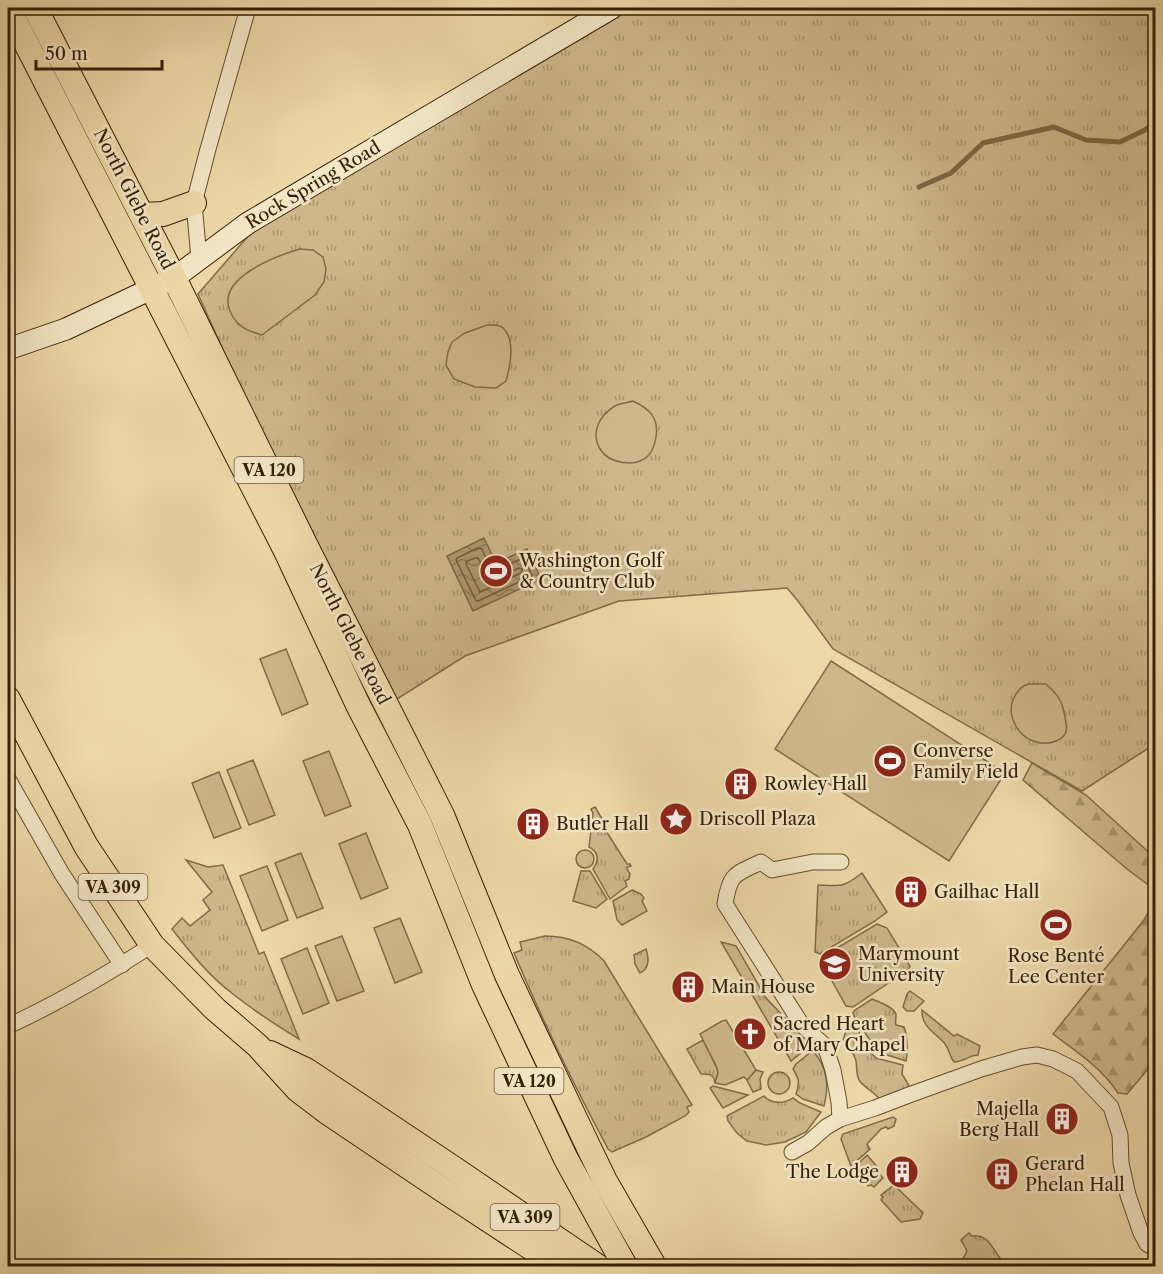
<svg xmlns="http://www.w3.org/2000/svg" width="1163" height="1274" viewBox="0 0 1163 1274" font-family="'Libre Caslon Text',serif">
<defs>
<pattern id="grass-tufts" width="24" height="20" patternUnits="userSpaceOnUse" patternTransform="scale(1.5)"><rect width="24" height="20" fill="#ceb88b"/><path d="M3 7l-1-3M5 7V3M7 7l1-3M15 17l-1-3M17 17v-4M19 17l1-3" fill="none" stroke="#a8956f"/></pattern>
<pattern id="forest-firs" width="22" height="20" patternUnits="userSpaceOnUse" patternTransform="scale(1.5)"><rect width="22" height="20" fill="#ceb88b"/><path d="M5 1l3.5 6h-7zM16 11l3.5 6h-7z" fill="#a8956f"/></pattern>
<pattern id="water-waves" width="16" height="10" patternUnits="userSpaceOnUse" patternTransform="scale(1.5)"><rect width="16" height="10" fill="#ae986f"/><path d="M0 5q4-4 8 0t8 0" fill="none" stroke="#8e7b59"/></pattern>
</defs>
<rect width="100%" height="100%" fill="#edd8a7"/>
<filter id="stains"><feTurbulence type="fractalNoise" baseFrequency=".00333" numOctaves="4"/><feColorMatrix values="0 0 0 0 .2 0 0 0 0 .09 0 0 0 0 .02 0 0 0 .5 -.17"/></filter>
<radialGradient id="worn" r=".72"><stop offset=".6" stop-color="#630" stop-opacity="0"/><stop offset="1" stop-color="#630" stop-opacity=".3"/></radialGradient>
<g fill="url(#grass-tufts)" stroke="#816a47" stroke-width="1.5">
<path d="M632,8h523v736l-73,47 -249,-142 -35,-48 -11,-13 -168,13 -154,55 -71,45 -148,-300 -48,-107 52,-60 127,-79z"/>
<path d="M595,807l13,22 -2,2 21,33h3l1,2 -4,1v2l3,5 -1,5 -4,2 2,5 -17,13 -17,-30c6,-8 6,-17 -4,-22l4,-34 -2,-4z"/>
<circle cx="585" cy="859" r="9"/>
<path d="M186,860l22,7 15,-2 36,89 5,-2 35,87c-23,-14 -45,-28 -66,-45 -24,-18 -43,-42 -61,-65l10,-11 8,8 20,-16 -7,-10 9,-8z"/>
<path d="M581,871h9l17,28 -11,9 -23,-7z"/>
<path d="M862,873l25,39 -12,9 -55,33 -5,-2 3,-67c23,1 25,3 44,-12z"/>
<path d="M632,890l9,4 3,4 -2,3 5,10 -25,14 -5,-5 -4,-19z"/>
<path d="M877,924l10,4 23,38 -1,3 -56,38 -7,-1 -25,-45 1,-4z"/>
<path d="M545,936c23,0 43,8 59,25l88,144 -5,2 2,5 -4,4 -39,21 -34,15 -4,-3c-34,-64 -66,-129 -94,-196l8,-3 -2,-8z"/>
<path d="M721,942l15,4 30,52 43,45 -1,4 -17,14z"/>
<path d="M646,949c3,9 4,19 -6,24l-5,-9 -1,-9z"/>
<path d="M910,991l14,10 -10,10h-7l-4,-4 4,-13z"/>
<path d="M872,999c7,3 23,8 24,16 0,4 -1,7 0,10l8,2c3,7 4,26 2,34l-28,-9 -23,-34 -2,-5 2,-3z"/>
<path d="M922,1010l32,26 3,-2 23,12 -2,9c-8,0 -15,7 -24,7 -5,-6 -4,-12 -9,-18 -9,-11 -24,-17 -23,-34z"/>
<path d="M855,1025l16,28 5,5 27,7 -1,9 9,15 -31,11c-5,-8 -16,-12 -21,-20 -3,-6 -2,-13 -3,-19 -2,-9 -8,-14 -13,-21l3,-9z"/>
<path d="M703,1040l14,28 1,5 -3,10c-1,-9 -6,-9 -14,-9l-14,-25z"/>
<path d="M811,1052h3c14,17 15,34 10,54l-21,-7 -7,-5c4,-12 3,-15 -3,-25l3,-5z"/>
<path d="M756,1070l7,2 -3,7 1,10 -8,3 -6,-12z"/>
<circle cx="779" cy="1083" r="11"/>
<path d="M713,1086l35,9 -25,13 -13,-20z"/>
<path d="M764,1096c7,8 20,8 29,2l7,5 21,9 -15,20 -21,10 -19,3 -19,-4 -10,-8 -9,-12 -1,-5z"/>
<path d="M893,1117l3,2 -2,7 -6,3 -2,-2 -5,2 -14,15 3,5 -19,17 -10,-27 2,-5z"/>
<path d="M867,1155l12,14 -2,2 6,7 -9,9 -3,-2 -3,1 -15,-17z"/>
<path d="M894,1185l29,28 -3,6 -19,3 -20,-22 2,-3 -2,-2z"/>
<path d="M969,1233l3,3c19,-2 21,17 33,28l-2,2h-39l-3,-5c8,-11 7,-9 0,-21z"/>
</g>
<g fill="url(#forest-firs)" stroke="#816a47" stroke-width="1.5">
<path d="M1032,763l54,32 69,63v32l-28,-21 -104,-89z"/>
<path d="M1155,899v165l-7,5 -21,25 -9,-1c-17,-26 -41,-41 -65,-59l91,-114z"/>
</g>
<g fill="#ceb88b" stroke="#816a47" stroke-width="1.5">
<path d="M300,249l13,1 10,7 3,12 -2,13 -9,13 -53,40c-15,-4 -26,-9 -32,-24 -14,-33 46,-55 70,-62z"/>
<path d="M487,325c6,0 14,-1 18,5 10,13 5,37 1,51l-10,7 -21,-1 -21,-8 -8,-14 2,-13 4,-10 13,-9z"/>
<path d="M633,401c17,8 26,17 23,36 -1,6 -3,13 -7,18 -12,13 -40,9 -49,-6 -10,-17 0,-34 15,-43 6,-3 13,-3 18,-5z"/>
<path d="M286,649l22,55 -26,11 -22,-56z"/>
<path d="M831,661l174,112 -56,88 -174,-112z"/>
<path d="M1028,684h18c15,13 17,20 20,39 4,19 -19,23 -33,18 -16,-6 -26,-26 -20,-41 3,-8 7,-13 15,-16z"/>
<path d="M329,751l22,55 -26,10 -22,-55z"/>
<path d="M253,760l22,55 -26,10 -22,-55z"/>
<path d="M219,772l22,56 -27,10 -22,-55z"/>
<path d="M366,833l22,55 -27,11 -22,-55z"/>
<path d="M301,853l22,55 -26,10 -22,-55z"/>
<path d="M267,866l21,54 -26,11 -22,-55z"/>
<path d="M400,918l22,54 -27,11 -21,-55z"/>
<path d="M342,936l22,55 -27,10 -22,-55z"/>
<path d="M307,948l22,55 -26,11 -22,-55z"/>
<path d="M726,1020l30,50 -9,10 -3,-3 -19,8 -10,-2 3,-10 -1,-5 -17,-34 22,-13z"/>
</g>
<path fill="url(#water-waves)" stroke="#7d6744" stroke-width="1.5" d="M484,538l12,25 31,-14 14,30 -68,32 -26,-55z"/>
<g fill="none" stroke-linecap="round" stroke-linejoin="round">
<g stroke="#715a39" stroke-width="1.5">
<path d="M478,548l4,1c4,8 6,20 17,19l25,-10 8,18 -54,25h-2l-20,-41 1,-2z"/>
<path d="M475,558h3c13,26 19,19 41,10l3,1v2l-1,2 -41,19 -14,-28 1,-3z"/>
</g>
<path stroke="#7d6744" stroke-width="5" d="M919,187l32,-14 32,-30 71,-16 32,13 34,2 23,-11 13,-8"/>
<g stroke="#624c2c" stroke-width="17">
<g id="street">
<path d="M199,259l-5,-56 14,-54 40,-141"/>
<path d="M8,779l54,95 60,91"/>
<path d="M8,1026c50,-23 98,-51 144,-81"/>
<path d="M840,1119l-1,-17 -6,-32 -8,-24 -23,-21 -77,-121c5,-31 9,-29 36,-42l11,8 41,-8h28"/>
<path d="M792,1152l16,-9 18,-16 14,-8 35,-11 34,-13 72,-26 41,-12 15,-2 16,4 24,12 34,36 9,28 1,28 7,32 13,38 6,11 9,5"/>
</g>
</g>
<g stroke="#341d03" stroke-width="23">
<path id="secondary" d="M8,349l58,-20 108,-51 74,-55 364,-215"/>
</g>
<g stroke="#341d03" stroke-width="26">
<g id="primary">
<path d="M8,8l277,541 73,156 62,120 64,160 82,174 59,107"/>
<path d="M35,8l139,270 132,268 136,269 65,160 82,173 16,33 49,85"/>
<path d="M142,215l21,-1 31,-11"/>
<path d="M8,699l78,147 66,99 63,64 43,37 40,44 29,22 113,76 119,78"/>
<path d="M270,1053l36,17 147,98 144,98"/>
</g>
</g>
<use href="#street" stroke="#f3e6c6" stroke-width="15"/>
<use href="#secondary" stroke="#f3e6c6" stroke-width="21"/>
<use href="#primary" stroke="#edd8a7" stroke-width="24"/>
</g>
<defs>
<g id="stadium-disc" transform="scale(1.725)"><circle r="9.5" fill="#8f2418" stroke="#f3e6c6"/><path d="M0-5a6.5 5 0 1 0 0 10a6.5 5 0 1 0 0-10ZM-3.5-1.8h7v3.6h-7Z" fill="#fff"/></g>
<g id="building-disc" transform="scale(1.725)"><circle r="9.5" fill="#8f2418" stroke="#f3e6c6"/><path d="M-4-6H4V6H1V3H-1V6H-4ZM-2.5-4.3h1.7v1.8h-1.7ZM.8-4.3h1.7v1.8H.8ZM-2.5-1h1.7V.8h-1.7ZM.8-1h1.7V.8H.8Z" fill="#fff"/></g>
<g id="sight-disc" transform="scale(1.725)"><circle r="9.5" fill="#8f2418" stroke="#f3e6c6"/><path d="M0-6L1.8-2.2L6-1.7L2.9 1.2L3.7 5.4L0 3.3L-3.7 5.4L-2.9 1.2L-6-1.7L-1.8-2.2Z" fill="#fff"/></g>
<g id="university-disc" transform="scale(1.725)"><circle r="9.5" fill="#8f2418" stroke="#f3e6c6"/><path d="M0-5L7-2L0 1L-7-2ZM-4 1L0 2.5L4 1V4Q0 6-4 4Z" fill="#fff"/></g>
<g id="church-disc" transform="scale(1.725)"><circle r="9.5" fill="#8f2418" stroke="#f3e6c6"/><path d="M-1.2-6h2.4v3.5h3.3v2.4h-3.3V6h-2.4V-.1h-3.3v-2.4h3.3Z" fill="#fff"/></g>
</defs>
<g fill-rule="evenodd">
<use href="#stadium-disc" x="496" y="571"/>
<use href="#stadium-disc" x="890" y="761"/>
<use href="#building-disc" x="741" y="784"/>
<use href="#sight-disc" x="676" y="819"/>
<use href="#building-disc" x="533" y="824"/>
<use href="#building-disc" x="911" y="892"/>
<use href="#stadium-disc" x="1056" y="925"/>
<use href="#university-disc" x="835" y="964"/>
<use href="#building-disc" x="688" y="987"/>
<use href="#church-disc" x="750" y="1034"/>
<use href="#building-disc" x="1062" y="1119"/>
<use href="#building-disc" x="902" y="1172"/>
<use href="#building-disc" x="1002" y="1174"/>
</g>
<g text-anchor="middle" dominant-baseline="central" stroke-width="5" stroke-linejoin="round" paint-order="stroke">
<g fill="#f3e6c6" stroke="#6d593e" stroke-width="1.5">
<rect x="234.5" y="457" width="69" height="26" rx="4.5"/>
<rect x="78.5" y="874" width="69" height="26" rx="4.5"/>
<rect x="494.5" y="1068" width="69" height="26" rx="4.5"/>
<rect x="490.5" y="1204" width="69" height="26" rx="4.5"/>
</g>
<g font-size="16" font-weight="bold" fill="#341d03">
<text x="269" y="470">VA 120</text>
<text x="113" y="887">VA 309</text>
<text x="529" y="1081">VA 120</text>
<text x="525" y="1217">VA 309</text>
</g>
<g font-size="18" fill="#341d03" stroke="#f3e6c6">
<text transform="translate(313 185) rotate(-31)">Rock Spring Road</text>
<text transform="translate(134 199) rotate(63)">North Glebe Road</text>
<text transform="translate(350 634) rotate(63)">North Glebe Road</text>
</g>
<g font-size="18" fill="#341d03" stroke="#f3e6c6" text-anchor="start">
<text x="519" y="561">Washington Golf<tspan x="519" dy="21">&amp; Country Club</tspan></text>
<text x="913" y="751">Converse<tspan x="913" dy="21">Family Field</tspan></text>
<text x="764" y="784">Rowley Hall</text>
<text x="699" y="819">Driscoll Plaza</text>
<text x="556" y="824">Butler Hall</text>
<text x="934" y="892">Gailhac Hall</text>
<text x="858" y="954">Marymount<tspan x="858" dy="21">University</tspan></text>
<text x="1056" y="956" text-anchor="middle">Rose Benté<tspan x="1056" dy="21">Lee Center</tspan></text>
<text x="711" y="987">Main House</text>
<text x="773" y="1024">Sacred Heart<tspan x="773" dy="21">of Mary Chapel</tspan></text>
<text x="1039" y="1109" text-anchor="end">Majella<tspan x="1039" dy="21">Berg Hall</tspan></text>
<text x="1025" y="1164">Gerard<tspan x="1025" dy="21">Phelan Hall</tspan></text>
<text x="879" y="1172" text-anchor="end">The Lodge</text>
</g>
</g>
<rect width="1163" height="1274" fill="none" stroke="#edd8a7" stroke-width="30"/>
<rect x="9" y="9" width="1145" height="1256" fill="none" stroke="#341d03" stroke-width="3"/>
<rect x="15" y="15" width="1133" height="1244" fill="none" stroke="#341d03" stroke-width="1.5"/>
<path d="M36 60v9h126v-9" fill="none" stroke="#341d03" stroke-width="3"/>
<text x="45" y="60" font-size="18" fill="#341d03" stroke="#f3e6c6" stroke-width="4.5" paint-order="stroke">50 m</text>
<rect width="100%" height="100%" filter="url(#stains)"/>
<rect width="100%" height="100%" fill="url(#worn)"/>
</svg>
